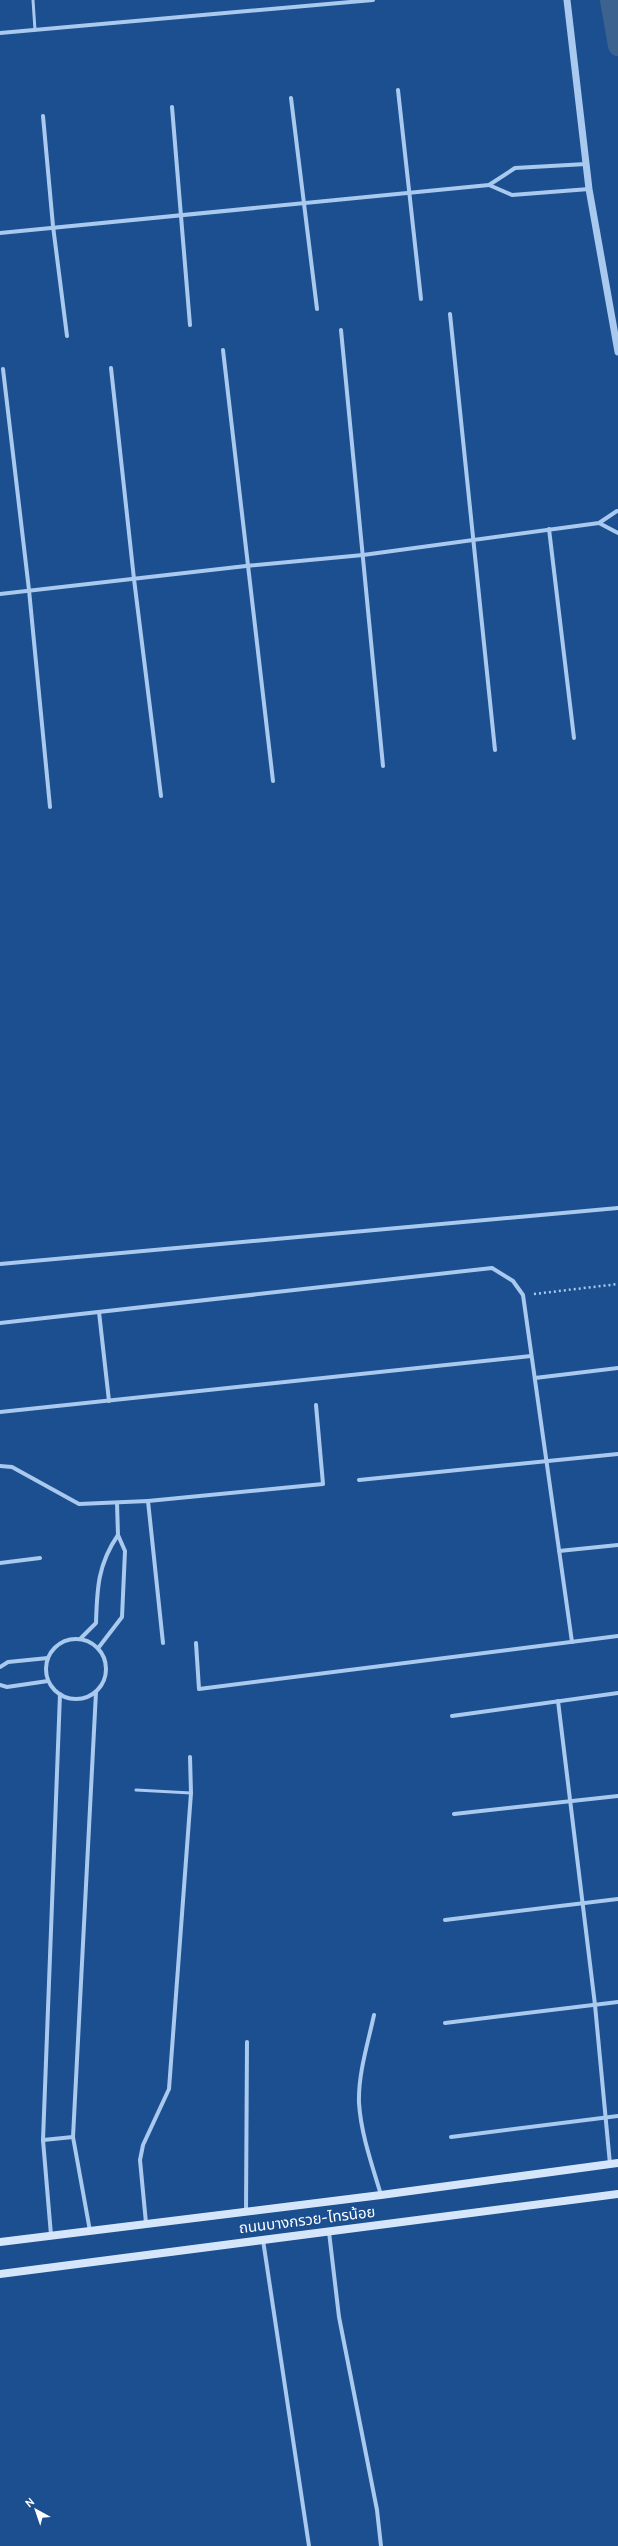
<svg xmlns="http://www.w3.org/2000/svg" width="618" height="2546" viewBox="0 0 618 2546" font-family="Cabin,'Noto Sans Thai',sans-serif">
<rect width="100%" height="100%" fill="#1b4f8f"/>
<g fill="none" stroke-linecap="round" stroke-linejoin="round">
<path stroke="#3c6290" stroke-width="20" d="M610,0l8,46"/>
<path stroke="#a9c9ee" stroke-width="2.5" stroke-dasharray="2 3" stroke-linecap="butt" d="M534,1294l84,-10"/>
<g stroke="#a9c9ee" stroke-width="3">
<path d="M33,0l2,30"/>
<path d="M136,1790l55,3"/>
</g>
<g stroke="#a9c9ee" stroke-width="4">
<path d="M0,33l373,-33"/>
<path d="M398,90l23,209"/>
<path d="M291,98l26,211"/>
<path d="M172,107l18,218"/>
<path d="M43,116l10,110 14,110"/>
<path d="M489,185l23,10 77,-6"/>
<path d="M0,233l489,-48 26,-17 71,-4"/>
<path d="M450,314l45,436"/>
<path d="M341,330l42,436"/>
<path d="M223,350l50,431"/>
<path d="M111,368l23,211 27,217"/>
<path d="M3,369l26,221 21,217"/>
<path d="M599,523l19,10"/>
<path d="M549,529l25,209"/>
<path d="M0,594l246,-28 117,-11 236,-32 18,-12"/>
<path d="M0,1264l618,-56"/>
<path d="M99,1312l10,89"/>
<path d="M0,1323l492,-55 21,13 10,14 49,347"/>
<path d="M535,1378l83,-10"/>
<path d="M0,1412l531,-56"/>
<path d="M0,1466l12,1 67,37 69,-3 15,142"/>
<path d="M359,1480l259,-26"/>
<path d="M148,1501l175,-17 -7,-79"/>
<path d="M559,1551l59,-6"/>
<path d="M0,1563l40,-5"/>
<path d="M81,1638l15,-15c1,-35 2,-59 22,-88"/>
<circle cx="76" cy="1669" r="30"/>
<path d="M196,1643l3,46 419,-53"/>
<path d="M99,1647l23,-30 3,-66 -7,-16 -1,-32"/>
<path d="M0,1667l8,-5 40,-4"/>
<path d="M0,1685l7,2 41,-6"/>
<path d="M558,1701l37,304 15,159"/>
<path d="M452,1716l166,-23"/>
<path d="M454,1814l164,-18"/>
<path d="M445,1920l173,-21"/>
<path d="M374,2015c-6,28 -16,59 -15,88 2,31 13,62 22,92"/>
<path d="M445,2023l173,-21"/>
<path d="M451,2137l167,-21"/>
<path d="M43,2140l30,-3"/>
<path d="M246,2211l1,-169"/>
<path d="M146,2223l-6,-63 3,-15 26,-56 22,-296 -1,-36"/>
<path d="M90,2231l-17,-94 23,-445"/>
<path d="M329,2232l10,85 38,193 4,36"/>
<path d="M51,2235l-8,-95 17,-446"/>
<path d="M263,2240l46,306"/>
</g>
<path stroke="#a9c9ee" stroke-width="7" d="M567,0l22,189 29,163"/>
<g stroke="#d6e6fa" stroke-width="8">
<path d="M0,2242l381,-47 237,-32"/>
<path d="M0,2274l618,-80"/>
</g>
</g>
<g text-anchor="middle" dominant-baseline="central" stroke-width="3.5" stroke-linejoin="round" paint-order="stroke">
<g font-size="15" fill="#fff" stroke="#1b4f8f">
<text transform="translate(307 2220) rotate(-7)">ถนนบางกรวย-ไทรน้อย</text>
</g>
</g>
<g transform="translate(36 2510) rotate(320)" stroke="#1b4f8f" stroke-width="3" paint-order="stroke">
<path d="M0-3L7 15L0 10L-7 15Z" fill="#ffffff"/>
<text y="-6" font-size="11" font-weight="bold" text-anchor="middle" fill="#ffffff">N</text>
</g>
</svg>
